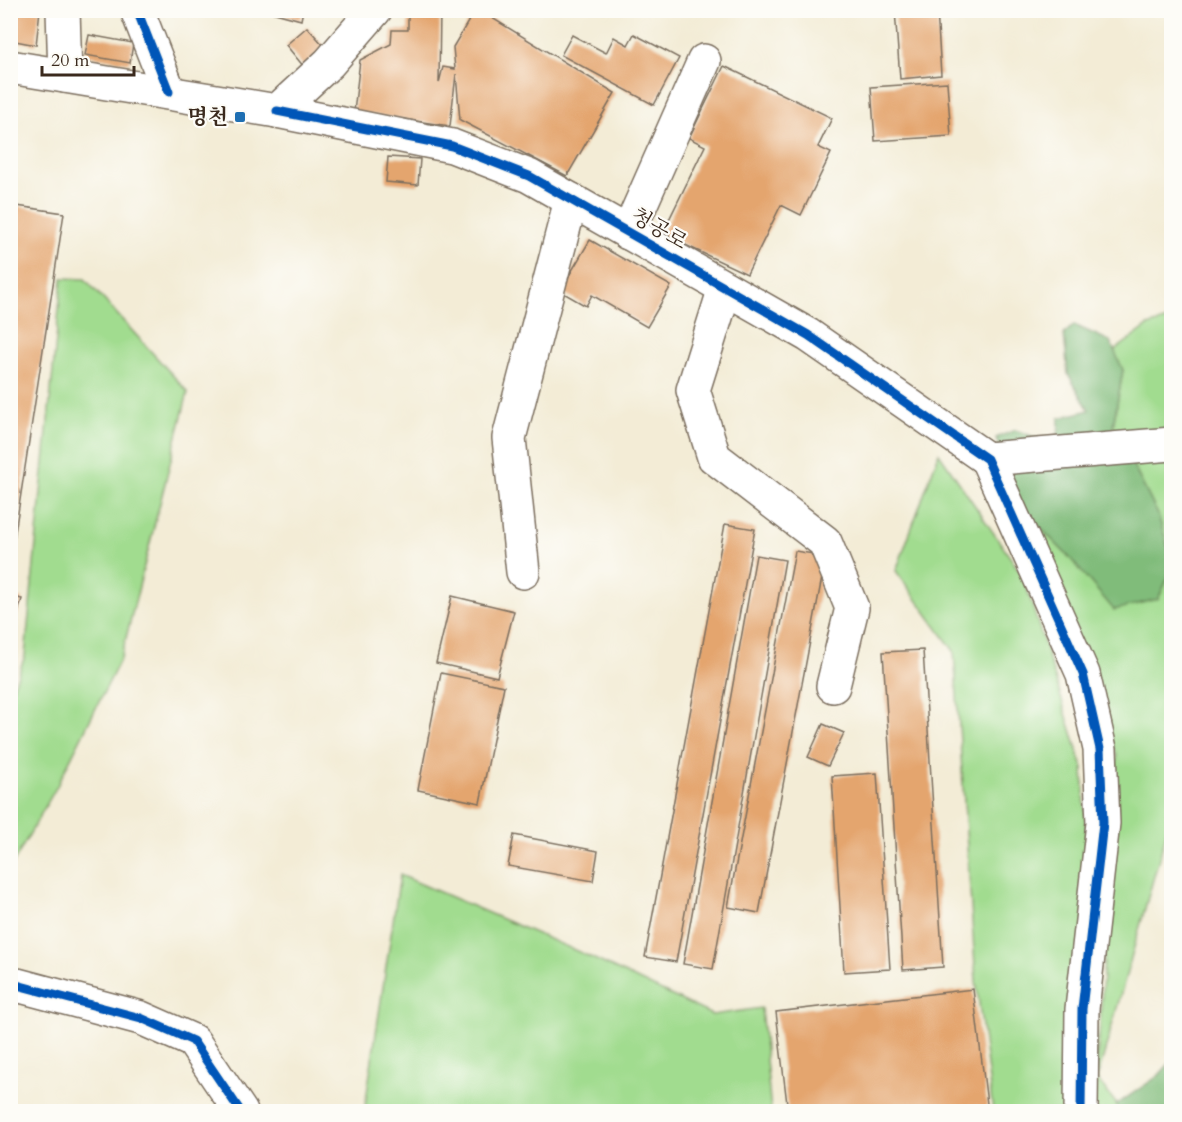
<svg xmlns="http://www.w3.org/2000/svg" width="1182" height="1122" viewBox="0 0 1182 1122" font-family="Cardo,'Noto Serif KR',serif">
<rect width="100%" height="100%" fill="#fdfcf7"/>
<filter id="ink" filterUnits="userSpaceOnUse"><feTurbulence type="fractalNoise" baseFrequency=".0167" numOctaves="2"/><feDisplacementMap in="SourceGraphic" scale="12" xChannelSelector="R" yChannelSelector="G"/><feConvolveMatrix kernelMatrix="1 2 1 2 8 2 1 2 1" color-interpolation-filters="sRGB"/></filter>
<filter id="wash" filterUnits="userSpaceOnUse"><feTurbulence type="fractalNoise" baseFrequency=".008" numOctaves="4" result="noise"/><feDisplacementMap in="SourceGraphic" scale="24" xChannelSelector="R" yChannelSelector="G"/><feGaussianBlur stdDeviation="1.35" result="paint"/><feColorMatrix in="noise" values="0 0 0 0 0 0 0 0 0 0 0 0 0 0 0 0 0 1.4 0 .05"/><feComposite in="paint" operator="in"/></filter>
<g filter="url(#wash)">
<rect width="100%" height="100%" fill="#f3ecd6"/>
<g fill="#a1dc8f" stroke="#6e8356" stroke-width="1.5">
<path d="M62,278l23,1 103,113 -67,266 -64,128 -46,81v-174l14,-37z"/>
<path d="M1171,319v114l-52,5 -6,-12 10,-56 -9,-19 34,-25z"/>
<path d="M939,453l84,123 60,192 14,302 20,-315 -82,-233 34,35 89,42 13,-28v245l-74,263 25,32h-129l-17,-130 -22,-330 -58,-80z"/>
<path d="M1171,459v98l-13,-42 -26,-52z"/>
<path d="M400,875l186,80 126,60 49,-7 10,103 -395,1 -11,-6z"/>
</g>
<g fill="#80bc7a" stroke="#5e734c" stroke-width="1.5">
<path d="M1074,325l36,16 13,29 -10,56 45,89 13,42v14l-13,28 -44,11 -45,-53 -51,-52 -22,-67 19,-8 25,9 18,1 1,-22 30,-8 -21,-36 -4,-40z"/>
<path d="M1171,1062v49h-51l-4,-6 42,-29z"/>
</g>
<g id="blocks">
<g fill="#e4a56e">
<path d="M10,10h30l-4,35 -26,-5z"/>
<path d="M264,10h39l-2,10z"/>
<path d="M408,10h32l-1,73 4,-16 12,2 -2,-22 22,-37h4l136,83 -48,83 -107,-56 -4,-46 -6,52 -96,-14 6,-52 31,-16 1,-14h16z"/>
<path d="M895,10h42l4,65 -41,4z"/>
<path d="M307,27l19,21 -22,19 -18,-22z"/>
<path d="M634,34l45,24 -25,47 -93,-50 11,-20 34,18 8,-16 14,8z"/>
<path d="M89,35l44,8 -3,20 -45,-8z"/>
<path d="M724,66l108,52 -14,29 13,6 -30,62 -20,-10 -34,69 -85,-40 43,-88 -16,-8z"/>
<path d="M947,82l4,54 -76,5 -4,-54z"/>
<path d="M388,157l32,2 -2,26 -32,-3z"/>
<path d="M10,205l54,8 -52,339h-2z"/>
<path d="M590,240l81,46 -24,41 -55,-32 -6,11 -26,-15z"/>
<path d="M725,524l30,5 -79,433 -31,-5z"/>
<path d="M795,551l31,5 -67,357 -31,-6z"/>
<path d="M756,555l29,5 -72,409 -30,-5z"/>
<path d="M10,596l12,3 -11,36h-1z"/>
<path d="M452,596l62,15 -17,66 -61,-14z"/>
<path d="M923,650l20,317 -40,3 -20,-318z"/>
<path d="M441,673l63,13 -24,117 -62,-13z"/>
<path d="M823,724l21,9 -16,33 -20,-9z"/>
<path d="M877,773l13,196 -46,3 -12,-196z"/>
<path d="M514,835l84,16 -5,30 -85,-15z"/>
<path d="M973,989l15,123h-200l-12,-100z"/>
</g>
</g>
</g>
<g filter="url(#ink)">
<use href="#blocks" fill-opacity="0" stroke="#7b6e5e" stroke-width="1.5"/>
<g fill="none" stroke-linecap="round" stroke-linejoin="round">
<g stroke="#7b6e5e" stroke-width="36">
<g id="minor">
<path d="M63,10l2,66"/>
<path d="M137,10l32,82"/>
<path d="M10,67l267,44 52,-48 46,-53"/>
<path d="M277,111l175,35 77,30 279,159 179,124"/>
<path d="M628,233l76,-172"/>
<path d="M725,288l-32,102 21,67 111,85 27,66 -19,78"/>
<path d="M987,459l96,215 17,75 3,74 -21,186 -1,103"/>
<path d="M987,459l185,-15"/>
<path d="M523,572l-14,-134 62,-238"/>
<path d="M10,987l7,-2 124,33 52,23 48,71"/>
</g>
</g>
<use href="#minor" stroke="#fff" stroke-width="33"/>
<g stroke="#fdfcf7" stroke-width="13">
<g id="cycleway">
<path d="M137,10l32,82"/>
<path d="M277,111l175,35 77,30 279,159 179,124 96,215 17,75 3,74 -21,186 -1,103"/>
<path d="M10,987l7,-2 124,33 52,23 48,71"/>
</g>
</g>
<use href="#cycleway" stroke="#0057b8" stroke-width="9"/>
</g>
</g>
<rect fill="#1f6fb2" stroke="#fdfcf7" stroke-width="2" x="234" y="111" width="12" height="12" rx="3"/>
<g text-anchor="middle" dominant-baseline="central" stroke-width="4.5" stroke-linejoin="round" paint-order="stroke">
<g font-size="21" font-weight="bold" fill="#3b2a1e" stroke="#fdfcf7" text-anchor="end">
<text x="228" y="117">명천</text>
</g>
<g font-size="21" fill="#3b2a1e" stroke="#fdfcf7">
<text transform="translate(659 229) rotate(30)">청공로</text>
</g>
</g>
<rect width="1182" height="1122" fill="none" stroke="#fdfcf7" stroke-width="36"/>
<path d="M42 66v9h92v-9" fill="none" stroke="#3b2a1e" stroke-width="3"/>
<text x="51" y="66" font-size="18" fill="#3b2a1e" stroke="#fdfcf7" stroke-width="4.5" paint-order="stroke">20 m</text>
</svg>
